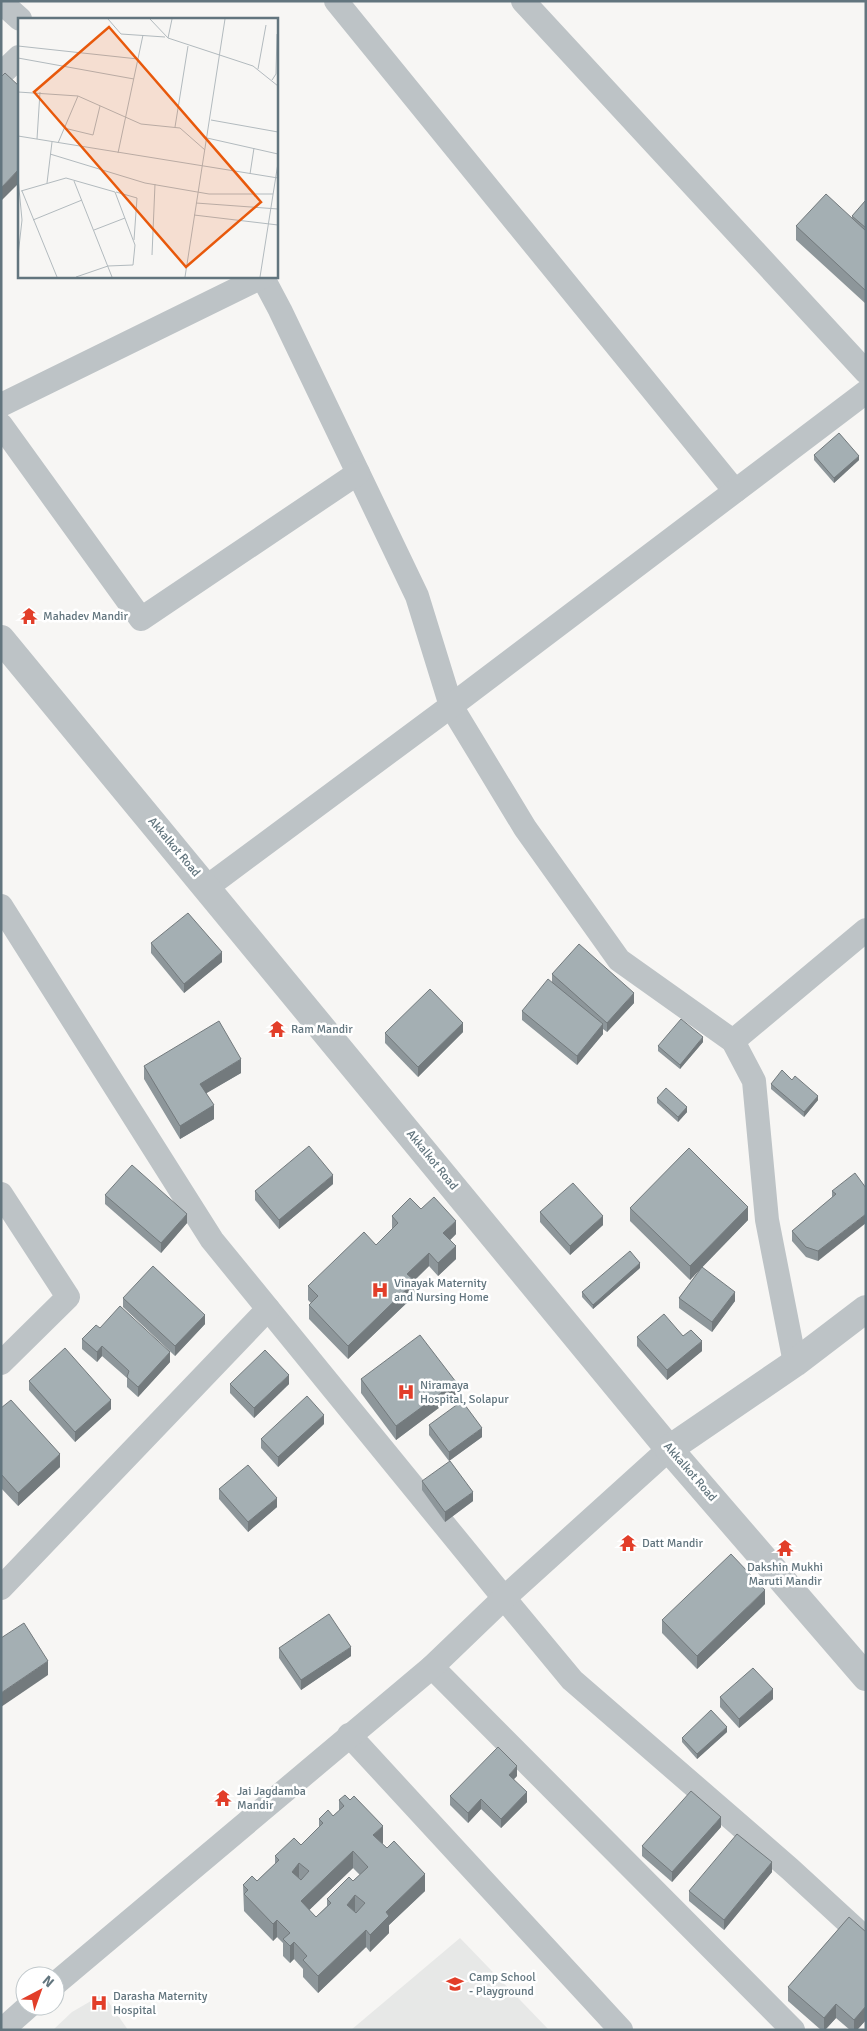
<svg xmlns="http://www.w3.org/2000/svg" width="867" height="2031" viewBox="0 0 867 2031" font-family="Signika,sans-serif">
<rect width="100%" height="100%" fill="#f7f6f4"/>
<g fill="#e7e8e7">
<path d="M460,1938l89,92h-198z"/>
<path d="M103,1994l25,36h-75l19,-18z"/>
</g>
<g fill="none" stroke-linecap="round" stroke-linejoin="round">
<g stroke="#bdc3c6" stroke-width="24">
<path d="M336,1l399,490"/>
<path d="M523,1l343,371"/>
<path d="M1,2l19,17"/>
<path d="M1,74l18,-17"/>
<path d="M262,276l18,34 137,286 34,110 74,122 94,132 114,81 21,40 13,139 28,143"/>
<path d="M1,405l261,-128"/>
<path d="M1,425l140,194 217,-146"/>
<path d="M207,887l244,-181 415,-314"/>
<path d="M1,906l211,334 292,358 68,82 218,189 76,70"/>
<path d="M733,1041l133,-111"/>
<path d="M1,1194l67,103 -67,66"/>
<path d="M1,1588l267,-279"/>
<path d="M432,1667l361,363"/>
<path d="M349,1735l272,295"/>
<path d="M55,1984l377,-317 72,-69 165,-149"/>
<path d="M2,2030l27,-24"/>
</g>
<g stroke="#bdc3c6" stroke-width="28">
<path d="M1,639l668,810 197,228"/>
<path d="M669,1449l126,-86 71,-54"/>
</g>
</g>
<g fill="#8d969a" fill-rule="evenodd">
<path d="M866,201v103l-70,-64v-14l56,-7v-3z"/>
<path d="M814,455l45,5 -25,23 -20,-23z"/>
<path d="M151,943l71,19 -38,31 -33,-40z"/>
<path d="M552,974l82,29 -27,29 -4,-3v5l-26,31 -55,-45v-9l30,-29z"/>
<path d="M463,1032l-45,45 -33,-34v-10z"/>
<path d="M703,1042l-23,27 -22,-18v-5z"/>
<path d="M144,1066l97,7 -35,20 8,26 -34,20 -36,-60z"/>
<path d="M792,1080l26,20 -14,17 -33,-28v-5z"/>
<path d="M657,1098l30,14 -9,10 -21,-19z"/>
<path d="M333,1184l-54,45 -24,-29v-9z"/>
<path d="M866,1188l-48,73 -12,-4 -14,-16v-10l40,-33v-7z"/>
<path d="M105,1195l82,28 -26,30 -56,-49z"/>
<path d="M630,1208l118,12 -46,47 33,34 -23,31 -33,-24v-10l23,-31 -12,13 -60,-59z"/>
<path d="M421,1209l35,25 -6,6 6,19 -18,17 -9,-10 -15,15 1,14 -67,64 -39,-40v-14l2,-2 -3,-3v-14l68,-41 16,-15v-14z"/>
<path d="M540,1212l63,13 -33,30 -30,-33z"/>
<path d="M640,1268l-47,41 -11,-12v-5z"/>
<path d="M123,1298l82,26 -30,32 -52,-49z"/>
<path d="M100,1328l70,34 -32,35 -11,-10v-9l-25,-22 -5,6 -15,-13v-10z"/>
<path d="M683,1336l19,15 -35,29 -30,-34v-9z"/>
<path d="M361,1379l95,16 -60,45 -35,-47z"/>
<path d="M29,1381l82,28 -36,33 -46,-52z"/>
<path d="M230,1384h59l-35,34 -24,-25z"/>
<path d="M1,1408l59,59 -42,39 -17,-18z"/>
<path d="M324,1424l-46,43 -17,-19v-9z"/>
<path d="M429,1425l53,12 -33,24 -20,-26z"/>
<path d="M422,1481l51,20 -28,21 -23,-32z"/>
<path d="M219,1489l58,18 -29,25 -29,-33z"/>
<path d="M765,1604l-68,65 -35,-36v-13z"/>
<path d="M279,1648l72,8 -50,34 -22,-32z"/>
<path d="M720,1697l53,2 -34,29 -19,-21z"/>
<path d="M727,1732l-30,27 -15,-17v-4z"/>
<path d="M517,1776l-3,3 13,23 -26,26 -20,-19 -13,14 -18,-18v-9z"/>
<path d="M339,1800l44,43 -1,1 43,47 -36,34v8l-19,19 -4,-5 -48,46 -15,-16v-8l-9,-10 -4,4 -7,-7v-13l-6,-6 -4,4 -29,-30 -1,-26 14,-4 18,-17v-8l26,-11 18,-18v-8l14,-3 6,-5zM353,1868l7,7 -7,6 -26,18v7l-11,11 -7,-7z"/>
<path d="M721,1827l-49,55 -30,-26v-10z"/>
<path d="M772,1872l-48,58 -35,-29v-10z"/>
<path d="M849,1917l17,103 -9,10h-7l-14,-12 -11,12h-4l-33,-29v-14z"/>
</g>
<g fill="#737a7d">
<path d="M19,169v14l-18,18v-13z"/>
<path d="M859,456v4l-25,23v-5z"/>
<path d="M222,952v10l-38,31v-9z"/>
<path d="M634,993v10l-27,29v-9z"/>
<path d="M463,1023v9l-45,45v-10z"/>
<path d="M603,1024v10l-26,31v-9z"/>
<path d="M703,1037v5l-23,27v-4z"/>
<path d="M241,1059v14l-41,24v-13z"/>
<path d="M818,1096v4l-14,17v-5z"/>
<path d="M214,1105v14l-34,20v-13z"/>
<path d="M687,1107v5l-9,10v-5z"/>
<path d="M333,1175v9l-54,45v-9z"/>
<path d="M748,1207v13l-58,60v-14z"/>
<path d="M187,1214v9l-26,30v-10z"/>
<path d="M866,1214v9l-48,38v-10z"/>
<path d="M603,1216v9l-33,30v-9z"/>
<path d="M456,1221v13l-13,13v-14z"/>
<path d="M456,1246v13l-18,17v-13z"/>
<path d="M429,1253v13l-22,21v-13z"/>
<path d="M640,1263v5l-47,41v-4z"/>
<path d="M415,1281v14l-67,64v-13z"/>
<path d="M735,1292v9l-23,31v-10z"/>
<path d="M205,1315v9l-30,32v-10z"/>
<path d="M702,1341v10l-35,29v-10z"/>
<path d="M102,1346v10l-5,6v-10z"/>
<path d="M170,1352v10l-32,35v-10z"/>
<path d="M289,1375v9l-35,34v-10z"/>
<path d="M456,1382v13l-60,45v-14z"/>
<path d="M111,1400v9l-36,33v-10z"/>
<path d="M324,1415v9l-46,43v-10z"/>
<path d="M482,1428v9l-33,24v-9z"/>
<path d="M60,1454v13l-42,39v-13z"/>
<path d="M473,1492v9l-28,21v-10z"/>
<path d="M277,1498v9l-29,25v-10z"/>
<path d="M765,1590v14l-68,65v-13z"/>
<path d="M351,1647v9l-50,34v-10z"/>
<path d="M48,1661v14l-47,32v-14z"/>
<path d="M773,1689v10l-34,29v-9z"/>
<path d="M727,1727v5l-30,27v-5z"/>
<path d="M517,1766v10l-8,8v-9z"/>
<path d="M527,1792v10l-26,26v-9z"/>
<path d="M481,1799v10l-13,14v-10z"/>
<path d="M721,1817v10l-49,55v-10z"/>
<path d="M383,1826v17l-10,9v-17z"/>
<path d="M353,1851v17l-52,50v-17z"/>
<path d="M772,1862v10l-48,58v-10z"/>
<path d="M299,1863v17l-7,-8z"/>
<path d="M425,1874v17l-36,34v8l-19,19v-17l16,-23z"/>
<path d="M355,1895v17l-8,-7z"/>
<path d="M277,1920v17l-4,4v-17z"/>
<path d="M366,1930v17l-48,46v-17z"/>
<path d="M294,1942v17l-4,4v-17z"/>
<path d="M836,2004v14l-11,12h-1v-12z"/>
<path d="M866,2006v14l-9,10h-3v-10z"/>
</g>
<g fill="#a4afb3" stroke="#737a7d" fill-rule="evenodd">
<path d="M5,73l14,13v83l-18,19v-111z"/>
<path d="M826,194l40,37v60l-70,-65z"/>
<path d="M865,201h1v27l-14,-12z"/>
<path d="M839,433l20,23 -25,22 -20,-23z"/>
<path d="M188,913l34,39 -38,32 -33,-41z"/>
<path d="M579,944l55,49 -27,30 -55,-49z"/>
<path d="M548,979l55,45 -26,32 -55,-45z"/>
<path d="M430,989l33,34 -45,44 -33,-34z"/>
<path d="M681,1019l22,18 -23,28 -22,-19z"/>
<path d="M219,1021l22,38 -41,25 14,21 -34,21 -36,-60z"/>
<path d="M782,1070l10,10 3,-4 23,20 -14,16 -33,-28z"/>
<path d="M666,1088l21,19 -9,10 -21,-19z"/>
<path d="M309,1146l24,29 -54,45 -24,-29z"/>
<path d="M689,1148l59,59 -58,59 -60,-58z"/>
<path d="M132,1165l55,49 -26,29 -56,-48z"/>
<path d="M855,1173l11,15v26l-48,37 -12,-4 -14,-16 44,-37 -4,-3z"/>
<path d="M573,1183l30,33 -33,30 -30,-34z"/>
<path d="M434,1197l22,24 -13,12 13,13 -18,17 -9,-10 -22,21 8,7 -67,65 -39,-41 9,-9 -10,-10 56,-54 12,13 22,-22 -6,-7 18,-18 11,11z"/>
<path d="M630,1251l10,12 -47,42 -11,-13z"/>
<path d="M153,1266l52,49 -30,31 -52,-48z"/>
<path d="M702,1267l33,25 -23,30 -33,-24z"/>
<path d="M120,1306l50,46 -32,35 -11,-10 2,-6 -27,-25 -5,6 -15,-13 14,-14 4,3z"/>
<path d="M664,1314l19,22 8,-6 11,11 -35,29 -30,-33z"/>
<path d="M420,1335l36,47 -60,44 -35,-47z"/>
<path d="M65,1348l46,52 -36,32 -46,-51z"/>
<path d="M265,1350l24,25 -35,33 -24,-24z"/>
<path d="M307,1396l17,19 -46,42 -17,-18z"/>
<path d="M11,1400l49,54 -42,39 -17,-19v-66z"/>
<path d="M462,1401l20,27 -33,24 -20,-27z"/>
<path d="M450,1461l23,31 -28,20 -23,-31z"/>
<path d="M248,1465l29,33 -29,24 -29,-33z"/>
<path d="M731,1554l34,36 -68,66 -35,-36z"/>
<path d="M329,1614l22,33 -50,33 -22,-32z"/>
<path d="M24,1623l24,38 -47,32v-55z"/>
<path d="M753,1668l20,21 -34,30 -19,-22z"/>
<path d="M711,1710l16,17 -30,27 -15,-16z"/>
<path d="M498,1747l19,19 -8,9 18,17 -26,27 -20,-20 -13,14 -18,-17z"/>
<path d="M691,1791l30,26 -49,55 -30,-26z"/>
<path d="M345,1795l5,5 4,-4 29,30 -10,9 14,13 7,-7 31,33 -39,38 3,4 -19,19 -4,-5 -48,46 -15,-16 4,-4 -13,-14 -4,4 -7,-7 7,-6 -13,-13 -4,4 -29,-30 4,-4 -5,-5 9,-9 5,5 22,-21 -4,-4 19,-18 7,7 22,-22 -4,-4 9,-9 5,6 11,-10 -5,-6zM353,1851l15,16 -15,14 -4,-4 -22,22 4,4 -15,14 -15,-16zM299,1863l10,8 -8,9 -9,-8zM355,1895l10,8 -9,10 -9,-8z"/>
<path d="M737,1834l35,28 -48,58 -35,-29z"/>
<path d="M849,1917l17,15v74l-12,14 -18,-16 -12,14 -36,-31z"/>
</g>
<defs>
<g id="temple-bare" transform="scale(1.35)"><path d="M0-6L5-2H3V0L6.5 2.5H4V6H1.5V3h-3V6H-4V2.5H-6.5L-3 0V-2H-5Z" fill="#e23e29" stroke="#fff" stroke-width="2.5" paint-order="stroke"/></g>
<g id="hospital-bare" transform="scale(1.35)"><path d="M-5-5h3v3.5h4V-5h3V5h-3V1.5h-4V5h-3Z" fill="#e23e29" stroke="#fff" stroke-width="2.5" paint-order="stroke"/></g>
<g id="school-bare" transform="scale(1.35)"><path d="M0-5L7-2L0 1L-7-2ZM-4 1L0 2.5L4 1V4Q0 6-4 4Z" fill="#e23e29" stroke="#fff" stroke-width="2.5" paint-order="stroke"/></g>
</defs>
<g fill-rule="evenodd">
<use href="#temple-bare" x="29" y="616"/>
<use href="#temple-bare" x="277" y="1029"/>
<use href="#hospital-bare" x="380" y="1290"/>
<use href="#hospital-bare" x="406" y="1392"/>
<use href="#temple-bare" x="628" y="1543"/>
<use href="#temple-bare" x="785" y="1548"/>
<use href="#temple-bare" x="223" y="1798"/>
<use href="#school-bare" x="455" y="1984"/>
<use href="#hospital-bare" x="99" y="2003"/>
</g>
<g text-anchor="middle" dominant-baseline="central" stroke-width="5" stroke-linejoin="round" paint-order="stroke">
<g font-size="12" fill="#62757e" stroke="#fff" text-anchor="start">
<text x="43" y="616">Mahadev Mandir</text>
<text x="291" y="1029">Ram Mandir</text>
<text x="394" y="1283">Vinayak Maternity<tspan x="394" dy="14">and Nursing Home</tspan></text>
<text x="420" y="1385">Niramaya<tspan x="420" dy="14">Hospital, Solapur</tspan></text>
<text x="642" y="1543">Datt Mandir</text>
<text x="785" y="1567" text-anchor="middle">Dakshin Mukhi<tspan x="785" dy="14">Maruti Mandir</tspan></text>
<text x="237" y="1791">Jai Jagdamba<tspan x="237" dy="14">Mandir</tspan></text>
<text x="469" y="1977">Camp School<tspan x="469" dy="14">- Playground</tspan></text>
<text x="113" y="1996">Darasha Maternity<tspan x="113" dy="14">Hospital</tspan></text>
</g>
<g font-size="12" fill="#62757e" stroke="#fff">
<text transform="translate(174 847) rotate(50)">Akkalkot Road</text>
<text transform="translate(432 1160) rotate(51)">Akkalkot Road</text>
<text transform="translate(690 1472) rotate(49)">Akkalkot Road</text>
</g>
</g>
<g transform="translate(18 18)">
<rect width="260" height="260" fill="#f7f6f4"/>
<path fill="none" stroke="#b2babe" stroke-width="1" d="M90,1l13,15 44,3M132,1l18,19 85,28 25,20M150,20l4,-19M0,28l120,13M0,40l116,21M240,51l8,-44M254,62l4,-6 1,-40M0,74l60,4 63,28 39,4 25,22M193,102l67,12M157,109l13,-81M46,110l29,7 7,-29M0,118l260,42M189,120l71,16M19,121l3,-47M40,125l20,-47M100,135l25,-118M32,136l95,29 64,11h64M232,156l4,-26M0,160l4,42 -4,36M56,163l38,96M29,165l5,-41M3,173l45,-13 49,14 20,53 -2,20 -25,1 -32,11M4,173l35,86M98,174l21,6 -3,42M0,184v22M178,185l82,6M176,197l84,10M15,202l49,-20M76,212l31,-12M134,237l3,-71M167,259l40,-258M242,259l18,-114"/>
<path fill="#e8590c" fill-opacity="0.15" stroke="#e8590c" stroke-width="2.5" d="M91,9l152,175 -75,65 -152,-175z"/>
<rect width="260" height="260" fill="none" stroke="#62757e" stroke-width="2.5"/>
</g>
<rect width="867" height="2031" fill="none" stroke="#62757e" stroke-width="5"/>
<g transform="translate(40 1991) rotate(41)"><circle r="24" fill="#ffffff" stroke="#c0c8cb"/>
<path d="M0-4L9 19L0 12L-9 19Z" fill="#e23e29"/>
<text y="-8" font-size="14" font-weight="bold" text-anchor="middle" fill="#62757e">N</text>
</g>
</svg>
